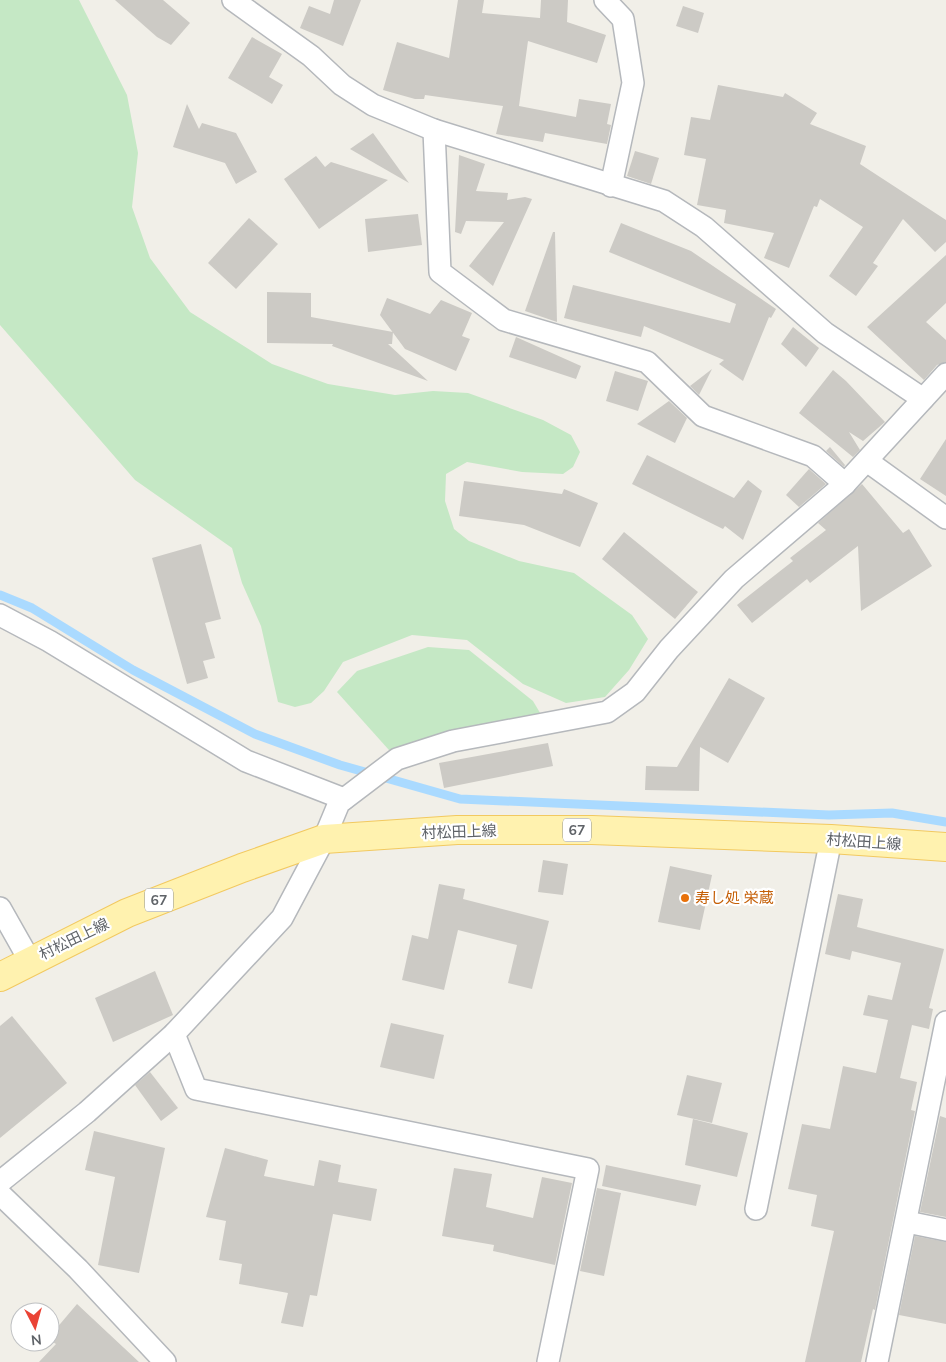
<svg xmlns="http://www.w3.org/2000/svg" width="946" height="1362" viewBox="0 0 946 1362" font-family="'Nunito Sans','Noto Sans JP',sans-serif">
<rect width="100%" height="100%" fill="#f1efe8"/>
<g fill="#c5e8c5">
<path d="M0,0h79l48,95 11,58 -6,54 18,51 40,54 82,52 56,20 67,11 38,-4 35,2 75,27 28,15 9,17 -7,15 -10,7 -41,-2 -55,-10 -21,12 -1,27 9,28 15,12 50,20 55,12 58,42 16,24 -19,31 -24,27 -39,6 -43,-19 -56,-44 -55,-5 -69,27 -19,29 -13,12 -16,4 -17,-5 -17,-76 -19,-43 -10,-35 -97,-68 -135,-155z"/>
<path d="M428,647l41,3 64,51 13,22 -149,36 -60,-67 20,-21z"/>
</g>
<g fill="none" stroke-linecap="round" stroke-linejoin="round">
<path stroke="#aadaff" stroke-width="9" d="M0,595l32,13 101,62 122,64 85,31 120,34 369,16 63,-2 54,9"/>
</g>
<g fill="#cccac5">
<path d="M115,0h48l27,23 -19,22 -14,-8z"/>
<path d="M334,0h27l-18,46 -43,-18 9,-22 21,8z"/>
<path d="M458,0h26l-2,13 58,5 1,-18h27l-1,22 39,13 -9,28 -69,-22 -9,65 57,11 3,-18 32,5 -4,20 4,1 -4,19 -62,-11 -2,9 -47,-8 7,-28 -78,-11 -1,4h-9l-32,-9 14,-48 52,16z"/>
<path d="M683,6l21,7 -6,20 -22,-7z"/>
<path d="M252,37l30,17 -13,23 14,8 -11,19 -44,-26z"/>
<path d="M718,85l65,12 2,-4 32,20 -7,11 56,22 -6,18 86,56v22l-11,10 -32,-33 -30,44 5,3 -22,30 -27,-20 34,-49 -43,-28 -3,8 -3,-1 -25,62 -25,-10 10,-25 -50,-10 2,-13 -29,-5 9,-46 -22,-4 7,-38 19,3z"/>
<path d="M187,104l12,25 3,-6 34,10 21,39 -21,12 -11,-21 -52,-16z"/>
<path d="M373,133l36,50 -59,-34z"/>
<path d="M635,151l24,7 -8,26 -24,-8z"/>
<path d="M459,155l26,9 -9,27 32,2 -1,7 18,-3 7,2 -39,87 -24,-20 35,-44 -38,-1 -5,13 -6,-2z"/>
<path d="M316,156l9,11 6,-5 57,18 -69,49 -35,-50z"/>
<path d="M418,214l4,31 -54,7 -3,-33z"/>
<path d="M249,218l29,26 -42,45 -28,-26z"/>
<path d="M621,223l70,28 85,58 -5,9 -2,-1 -26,64 -24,-17 5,-4 -80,-34 -3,11 -77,-19 9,-33 157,38 6,-19 -127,-52z"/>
<path d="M553,232h2l2,90 -32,-11z"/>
<path d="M946,255v48l-20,19 20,18v22l-9,3 -13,15 -57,-53z"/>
<path d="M267,292l44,1v24l82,15 -1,12h-4l40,37 -96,-35 1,-2 -66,-1z"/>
<path d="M387,298l43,16 11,-14 31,13 -10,23 8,3 -14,32 -51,-22 -25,-34z"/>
<path d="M793,327l26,21 -13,19 -25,-23z"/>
<path d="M516,337l65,29 -5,13 -67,-22z"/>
<path d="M712,369l-13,26 -9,-9z"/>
<path d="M833,370l13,11 39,41 -22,19 -14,-9 11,18 -7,7 -54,-44z"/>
<path d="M615,371l33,10 -10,30 -32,-10z"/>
<path d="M669,401l18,17 -12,25 -38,-19z"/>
<path d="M946,439v57l-26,-17z"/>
<path d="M830,447l15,18 -1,2 -18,-16z"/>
<path d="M647,455l87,43 14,-18 14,11 -19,49 -18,-14 -2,3 -91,-45z"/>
<path d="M809,469l17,15 -27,23 -13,-12z"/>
<path d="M464,481l98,13 2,-5 34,14 -18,44 -56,-22 -65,-9z"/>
<path d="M862,484l41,49 6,-4 23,37 -71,45 -3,-65 -48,37 -3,-4 -55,44 -15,-18 56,-44 -3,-3 36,-28 -8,-7z"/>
<path d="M624,532l74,60 -23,27 -73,-60z"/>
<path d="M201,544l20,75 -16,4 10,35 -12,3 5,17 -21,6 -35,-126z"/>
<path d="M729,678l36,20 -37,65 -28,-16 -1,44 -54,-1 1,-24 31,1z"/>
<path d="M548,743l5,23 -109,22 -5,-25z"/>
<path d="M543,860l25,4 -5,31 -25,-3z"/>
<path d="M670,866l42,9 -12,55 -42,-8z"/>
<path d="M439,884l26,5 -2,10 86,22 -17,68 -24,-6 9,-38 -59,-15 -14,60 -42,-10 10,-45 16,4z"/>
<path d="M838,894l25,5 -6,28 87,22 -15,59 4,1 -4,20 -17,-4 -12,53 17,4 -6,28 4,1 -40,199 -2,-1 -12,53h-56l29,-131 -23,-5 6,-31 -29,-6 14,-65 28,5 13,-63 33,7 12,-53 -25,-5 5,-20 24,5 9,-37 -49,-12 -2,9 -25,-6z"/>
<path d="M155,971l18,44 -60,27 -18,-44z"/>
<path d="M12,1016l55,67 -67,55v-112z"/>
<path d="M391,1023l53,12 -10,44 -54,-12z"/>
<path d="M150,1072l28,36 -17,13 -26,-36z"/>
<path d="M687,1075l35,8 -10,40 -35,-8z"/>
<path d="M940,1116l6,2v99l-26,-5z"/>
<path d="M693,1119l55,14 -11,44 -52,-12z"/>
<path d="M94,1131l71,17 -26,125 -41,-8 17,-88 -30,-7z"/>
<path d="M225,1148l43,12 -4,16 50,10 5,-26 22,5 -3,17 39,7 -6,32 -38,-7 -16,82 -7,-1 -7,32 -22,-4 7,-30 -49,-9 3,-20 -23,-4 7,-39 -20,-4z"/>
<path d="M606,1165l95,20 -5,21 -94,-20z"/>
<path d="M454,1168l38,6 -6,33 47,11 9,-41 30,6 -17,82 -62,-14 1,-6 -52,-9z"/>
<path d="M597,1188l24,5 -17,83 -24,-5z"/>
<path d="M915,1236l31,6v82l-47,-9z"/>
<path d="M77,1304l62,58h-100l17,-18 -6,-4v-4z"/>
</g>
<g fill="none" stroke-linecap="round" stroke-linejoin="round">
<g stroke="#b5b8bc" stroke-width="24">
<g id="street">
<path d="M233,0l78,56 31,29 31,20 61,25 230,71 40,26 121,106 98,66"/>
<path d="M605,0l18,19 10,64 -22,103"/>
<path d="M434,130l6,142 64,48 143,42 56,54 110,40 32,28"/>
<path d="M867,461l79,57"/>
<path d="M0,615l49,26 197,120 98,38"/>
<path d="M0,908l30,53"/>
<path d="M174,1034l22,55 392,80 -40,193"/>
<path d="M0,1182l87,-70 87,-78 108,-116 42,-79 15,-36 58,-44 56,-18 154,-29 28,-20 34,-43 65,-70 111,-95 101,-110"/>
<path d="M0,1194l78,75 87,93"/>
<path d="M756,1209l75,-370"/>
<path d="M907,1222l39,8"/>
<path d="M877,1362l69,-340"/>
</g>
</g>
<g stroke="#f2c960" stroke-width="30">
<path id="primary" d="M0,977l127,-64 115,-45 82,-29 133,-9h135l239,9 115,8"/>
</g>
<use href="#street" stroke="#fff" stroke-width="21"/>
<use href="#primary" stroke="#fff2af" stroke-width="28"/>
</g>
<circle fill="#e8710a" stroke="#fff" stroke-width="2" cx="685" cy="898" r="5"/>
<g text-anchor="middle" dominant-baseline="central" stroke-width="4.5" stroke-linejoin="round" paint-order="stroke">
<g fill="#fff" stroke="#8f9295" stroke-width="1">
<rect x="563" y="818.5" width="28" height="23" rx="4"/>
<rect x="145" y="888.5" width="28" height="23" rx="4"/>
</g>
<g font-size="14" font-weight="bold" fill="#5f6368">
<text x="577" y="830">67</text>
<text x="159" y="900">67</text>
</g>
<g font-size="15" fill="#5f6368" stroke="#fff">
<text transform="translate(459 832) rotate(-2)">村松田上線</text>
<text transform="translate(864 842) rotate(4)">村松田上線</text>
<text transform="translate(74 939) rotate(-26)">村松田上線</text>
</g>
<g font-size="15" fill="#c56008" stroke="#fff" text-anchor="start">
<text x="695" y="898">寿し処 栄蔵</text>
</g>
</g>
<g transform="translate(35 1327) rotate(174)"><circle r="24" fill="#ffffff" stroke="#bfc1c3"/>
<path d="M0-4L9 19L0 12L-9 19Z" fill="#ea4335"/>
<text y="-8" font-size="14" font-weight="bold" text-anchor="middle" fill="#5f6368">N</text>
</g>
</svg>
